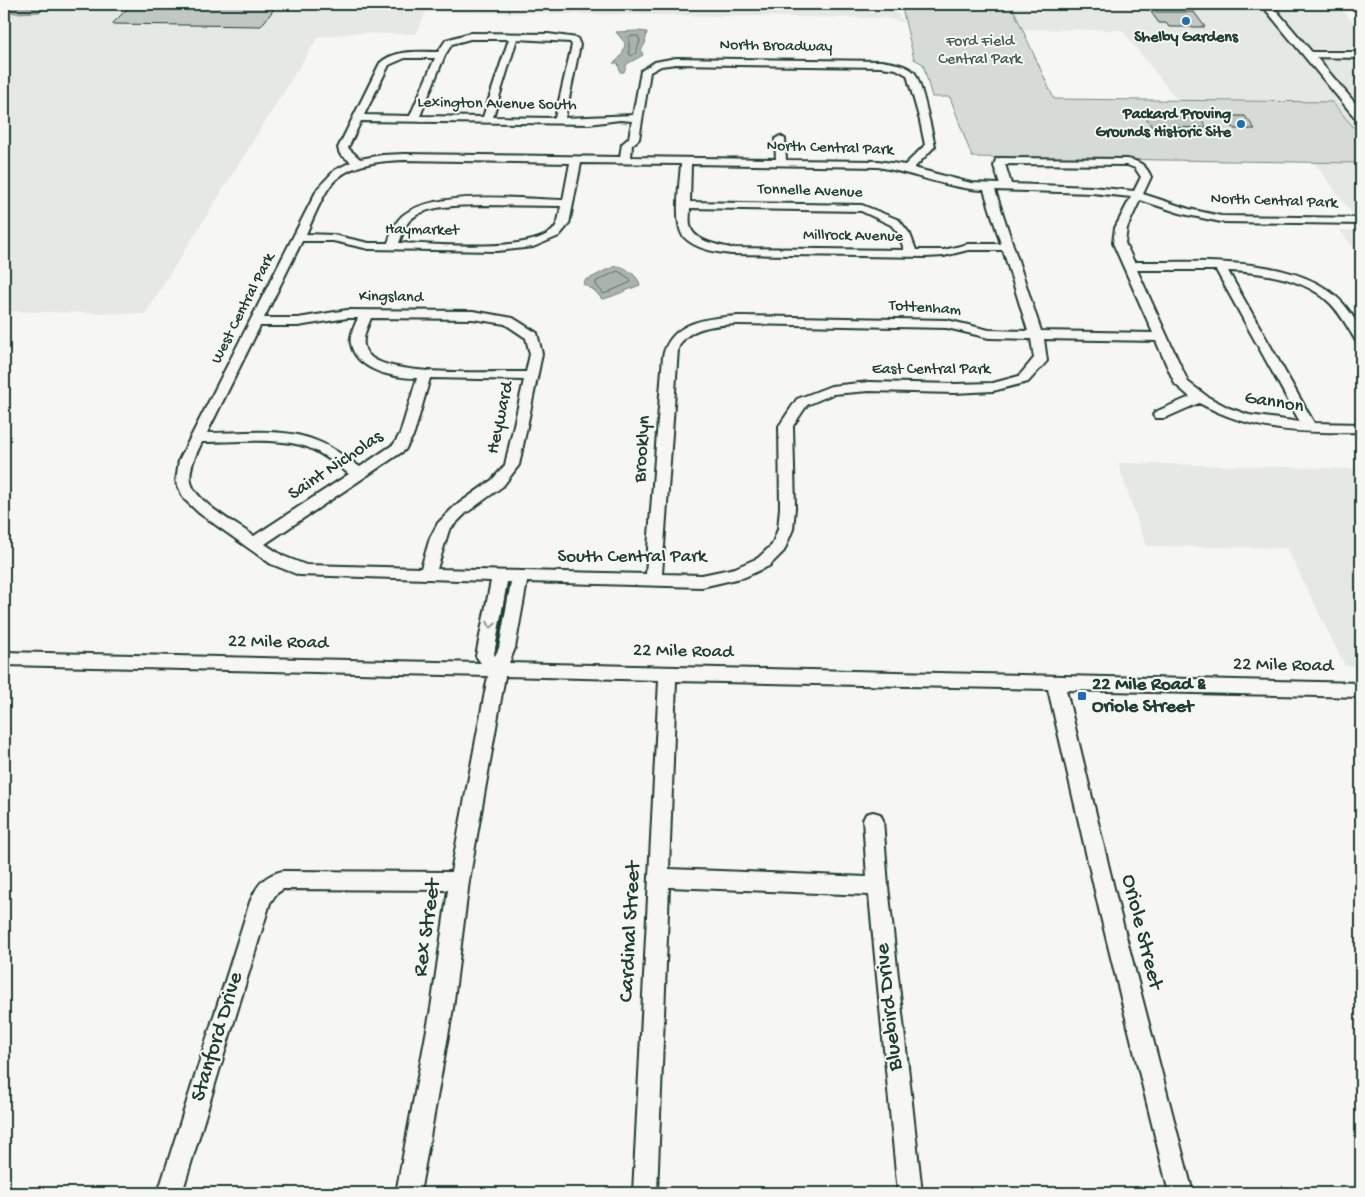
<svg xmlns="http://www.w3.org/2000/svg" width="1365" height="1197" viewBox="0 0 1365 1197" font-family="'Gochi Hand',sans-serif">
<rect width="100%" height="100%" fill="#f6f6f2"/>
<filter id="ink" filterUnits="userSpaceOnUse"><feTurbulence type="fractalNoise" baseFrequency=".02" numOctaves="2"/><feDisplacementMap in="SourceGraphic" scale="10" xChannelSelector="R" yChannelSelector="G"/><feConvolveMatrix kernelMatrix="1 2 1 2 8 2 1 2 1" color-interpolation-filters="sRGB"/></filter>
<g filter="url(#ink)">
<g fill="#e6e8e4">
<path d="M4,4h885l16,19 -19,-5 -460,-6 -10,22 -69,-1 -1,1 -28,3 -173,277 -141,-3z"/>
<path d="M1011,4h325l25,26v19h-43l9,10 34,1v76l-29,-34 -155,-2 -55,-70 -100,-1z"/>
<path d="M1314,162l47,1v52h-8z"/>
<path d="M1340,230h21v28z"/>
<path d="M1118,463l243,6v197h-16l-58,-118 -141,-2z"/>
</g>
<path fill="#d6dbd6" stroke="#7a8c85" d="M901,4h110l43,95 278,3 29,34v27l-389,-6 -22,-60h-18l-9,-33 -9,-5z"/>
<g fill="#aab3ae" stroke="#72847d">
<path d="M9,4h41l-11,8 -24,1 -10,-3z"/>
<path d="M637,31l10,1 -2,12 -4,6 2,5 -16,9 -3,8h-4l-2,-9h-5c8,-4 11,-11 12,-20l-9,-11z"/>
<path d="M618,266c8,1 21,11 22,19 -8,3 -32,14 -38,14l-8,-9 -11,-6 2,-4c11,-3 23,-13 33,-14z"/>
</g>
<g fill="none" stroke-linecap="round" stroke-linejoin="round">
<g stroke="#576c65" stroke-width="1">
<path d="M631,36h7l2,5 -4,12 -5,3 -2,-3v-15z"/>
<path d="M618,271l12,8 1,3 -27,12 -8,-9v-3z"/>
</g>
</g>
<g fill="#c1c8c3" stroke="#1f3d34">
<path d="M132,4h146l-17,22 -149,-2z"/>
<path d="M1151,12h43l11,15h-36l-3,-4h-7z"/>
<path d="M1160,114h10l2,3h28l7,11 -55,-1 -7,-11h17z"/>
<path d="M1225,116h20l10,13h-21z"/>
</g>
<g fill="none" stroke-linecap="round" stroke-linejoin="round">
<g stroke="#1f3d34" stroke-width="4">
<g id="minor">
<path d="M470,33l78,1 29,4 3,7 -15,73 68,-3 8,-44 14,-9 21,-4 205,3c11,2 24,3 33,11 7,7 18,61 21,74l-21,22 57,15 29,1 -6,-18 2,-7 4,-1 127,1c12,2 19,6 24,18l-8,17 46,15 32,7 140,2v6l-140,-2 -38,-8 -43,-14 -13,28 -2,15 9,19c63,1 174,-10 215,49 8,11 12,17 12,31l-5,-1c-8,-13 -15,-27 -26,-38 -25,-25 -68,-31 -102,-32l86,152 47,1v8c-58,1 -109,0 -162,-29l-34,15h-10l-2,-3 2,-3 35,-15 -15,-13 -19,-43 -112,-2 3,22 -19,21 -35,9 -38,2 -86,-2 -36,3 -26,11 -14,21 2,82 -2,21 -9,22 -15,15 -24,11 -43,10 -175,-5 -12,66 -6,15 852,20v14l-295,-7 54,223 73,280h-24l-69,-280 -52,-224 -372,-8 -7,188 198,8 -4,-57 3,-6 7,-2 7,2 3,6 5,66 34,307h-24l-29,-298 -200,-8 -12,306h-24l26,-513 -154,-4 -36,205 -16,127 -33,185h-24l35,-185 17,-118 -165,-1 -7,5 -6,9 -88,290h-24l92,-291c7,-17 14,-27 33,-31l168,1 37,-196 -484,-11v-13l477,11 -5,-7 15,-75 -192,-6 -28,-11 -72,-51 -15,-14 -8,-18 3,-21 139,-272 17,-18 16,-8 -11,-8 -2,-6 42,-85c15,-14 40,-11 58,-11l8,-12zM470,39h39l-26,78 -63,-1 25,-61 7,-11zM517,39l53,3 2,3 -17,73 -62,-1zM405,58h30l-25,58 -46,-1 25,-50zM676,64l205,3 15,2 11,6 13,46 5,24 -20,20 -27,-4 -92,-1 -1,-21 -5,-3 -5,3 1,20 -145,-2 1,-12 7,-6 11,-67 11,-6zM620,120l12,1 -3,17 -7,6 -2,13 -216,-3 -22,1 -22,4 -12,-11 13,-27 228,3zM404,160l166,3 -7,37c-41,-1 -128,-11 -161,16 -7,6 -11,18 -14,27h-19l-36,-8 -27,-1c7,-15 13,-31 22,-45 16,-25 49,-28 76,-29zM581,163l100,1c-1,16 -8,62 3,73 11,12 32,15 47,17l195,3 18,-1 24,-6h35l25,81 -39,-1 -42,-10 -209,-4c-30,2 -67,5 -75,40l-17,218 -209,-5 12,-39 16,-16 38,-28 16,-21 23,-111 -5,-21 -24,-15 -40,-7 -126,-1 -49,8h-34l38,-77h31l36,8 128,2 36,-4 26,-11 10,-12zM691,164l187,3c35,6 72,22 106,23l17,54h-33l-24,6h-28l-6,-16 -11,-14 -37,-15 -172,-3zM1005,164l122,1 8,3 6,9 -7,14 -42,-4 -81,-3zM995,190l97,3 39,4 -16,31 -2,15 40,90 -112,-2zM482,205l79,1c-2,9 -2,19 -9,25 -26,22 -118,13 -153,12 3,-7 5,-16 10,-22 17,-17 50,-15 73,-16zM690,208l171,3 30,14 8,9 5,16 -173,-2c-13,-3 -39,-7 -41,-23 -1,-5 0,-11 0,-17zM1137,270h79l84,152 -51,-7 -20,-7 -21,-11 -20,-15zM347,318h11c-3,7 -9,18 -7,26 5,27 44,34 66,34l-17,56 -6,10 -34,23c-14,-9 -27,-20 -43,-26 -33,-14 -75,-8 -110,-8l53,-107h38zM371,318l102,1 32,5 21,14 4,16 -4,18c-32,-1 -140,6 -158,-18 -9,-11 -2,-24 3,-36zM738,324l209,4 42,10 42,1 3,19 -15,18 -26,7 -38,1 -86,-2 -38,4 -34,13 -18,27 1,82 -2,21 -6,16 -14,13 -23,10 -33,7 -40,-1 16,-225c8,-23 40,-24 60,-25zM430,378l94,2 -19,85 -13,15 -38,27 -16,16 -8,15 -9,30 -115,-3 -23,-9 -18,-12 140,-94 9,-16zM202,442c30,0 78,-5 105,5 15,6 29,17 42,27l-95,62c-16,-11 -59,-34 -63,-54 -3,-14 6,-29 11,-40zM507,582h4l-12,66 -4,8 -1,-2z"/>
<path d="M1310,52h51v6l-54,-1 -1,-2z"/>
</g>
</g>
<g stroke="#1f3d34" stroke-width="4">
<path id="major" d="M1261,4h10l90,106v11l-4,-1z"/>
</g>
<use href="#minor" fill="#f6f6f2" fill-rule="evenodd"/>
<use href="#major" fill="#f6f6f2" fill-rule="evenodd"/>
</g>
<defs><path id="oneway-chevron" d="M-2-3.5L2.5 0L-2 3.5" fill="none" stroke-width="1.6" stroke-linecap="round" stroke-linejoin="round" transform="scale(1.25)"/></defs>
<use stroke="#8a9a93" href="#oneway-chevron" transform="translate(491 625) rotate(101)"/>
</g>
<g fill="#1f6fb2" stroke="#f6f6f2" stroke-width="2">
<circle cx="1186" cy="21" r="5"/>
<circle cx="1241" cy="124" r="5"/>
<rect x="1077" y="691" width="10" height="10" rx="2.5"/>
</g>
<g text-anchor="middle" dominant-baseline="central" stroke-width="4" stroke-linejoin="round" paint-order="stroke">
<g font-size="16" font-weight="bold" fill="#1f3d34" stroke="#f6f6f2">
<text x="1186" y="38">Shelby Gardens</text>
<text x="1231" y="115" text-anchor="end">Packard Proving<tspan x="1231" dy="18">Grounds Historic Site</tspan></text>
</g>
<g font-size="16" fill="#445d54" stroke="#f6f6f2">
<text x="980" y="42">Ford Field<tspan x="980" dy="18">Central Park</tspan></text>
</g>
<g font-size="16" fill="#1f3d34" stroke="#f6f6f2">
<text transform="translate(776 47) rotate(1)">North Broadway</text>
<text transform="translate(497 105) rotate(1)">Lexington Avenue South</text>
<text transform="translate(830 149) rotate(2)">North Central Park</text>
<text transform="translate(810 192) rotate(2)">Tonnelle Avenue</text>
<text transform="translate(1274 202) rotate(2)">North Central Park</text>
<text transform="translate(422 231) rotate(1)">Haymarket</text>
<text transform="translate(853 237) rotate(1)">Millrock Avenue</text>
<text transform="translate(391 298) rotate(1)">Kingsland</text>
<text transform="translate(244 309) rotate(-63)">West Central Park</text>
<text transform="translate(925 309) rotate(4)">Tottenham</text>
<text x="931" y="370">East Central Park</text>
</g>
<g font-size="19" fill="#1f3d34" stroke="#f6f6f2">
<text transform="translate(1274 403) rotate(9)">Gannon</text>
<text transform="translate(501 418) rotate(-78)">Heyward</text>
<text transform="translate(643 449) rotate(-86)">Brooklyn</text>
<text transform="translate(336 466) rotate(-34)">Saint Nicholas</text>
<text x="632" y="557">South Central Park</text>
<text transform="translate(278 643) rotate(1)">22 Mile Road</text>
<text transform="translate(683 652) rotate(1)">22 Mile Road</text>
<text transform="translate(1283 666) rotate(1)">22 Mile Road</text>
</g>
<g font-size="19" font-weight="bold" fill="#1f3d34" stroke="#f6f6f2" text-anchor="start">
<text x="1092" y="685">22 Mile Road &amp;<tspan x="1092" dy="22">Oriole Street</tspan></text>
</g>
<g font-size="22" fill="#1f3d34" stroke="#f6f6f2">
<text transform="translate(428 928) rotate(-82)">Rex Street</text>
<text transform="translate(631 932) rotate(-87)">Cardinal Street</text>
<text transform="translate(1141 932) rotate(76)">Oriole Street</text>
<text transform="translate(890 1007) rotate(-96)">Bluebird Drive</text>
<text transform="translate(218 1037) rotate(-73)">Stanford Drive</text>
</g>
</g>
<rect width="1365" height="1197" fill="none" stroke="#f6f6f2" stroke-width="20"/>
<rect x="10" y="10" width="1345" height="1177" fill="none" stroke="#1f3d34" stroke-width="2" filter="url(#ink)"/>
</svg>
